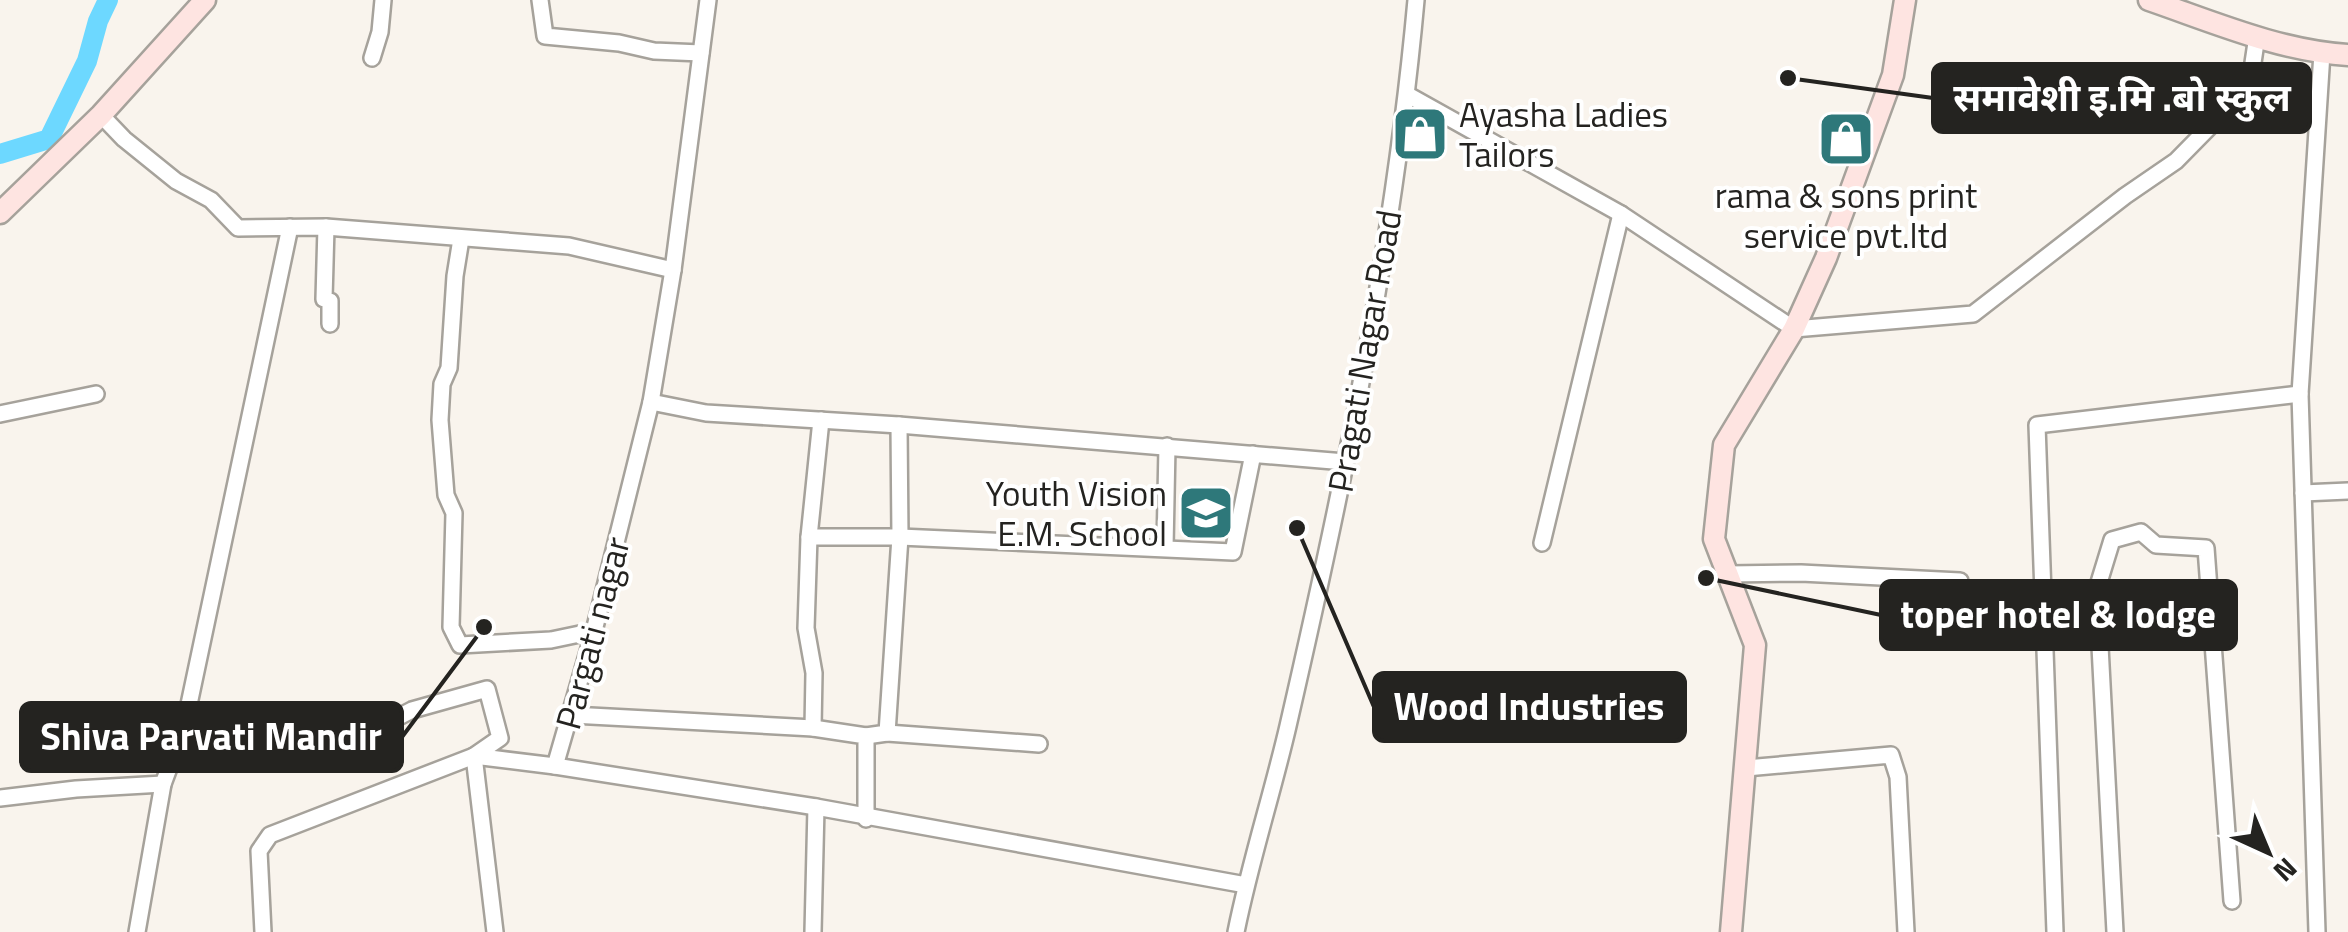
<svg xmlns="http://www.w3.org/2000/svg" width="2348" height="932" viewBox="0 0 2348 932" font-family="'Titillium Web','Noto Sans Devanagari',sans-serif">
<rect width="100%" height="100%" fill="#f9f4ed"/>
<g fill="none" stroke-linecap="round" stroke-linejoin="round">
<path stroke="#6dd8ff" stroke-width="20" d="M0,154l49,-15 38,-78 11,-40 10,-21"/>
<g stroke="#a6a29b" stroke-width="20">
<g id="street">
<path d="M540,0l5,36 74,7 35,8 47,2"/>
<path d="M372,58l8,-26 3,-32"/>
<path d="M1408,95l213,119 173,115 179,-15 152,-118 51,-35 55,-56 20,-29 6,-40"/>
<path d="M101,115l23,24 52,42 35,19 27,28 88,-1 243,19 104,24"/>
<path d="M326,227l-2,72 6,2v23"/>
<path d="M461,239l-6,37 -6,92 -7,16 -2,36 6,75 8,18 -3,114 9,18 91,-5 43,-9"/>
<path d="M651,402l55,11 193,12 446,37"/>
<path d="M0,414l96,-20"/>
<path d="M2303,493l45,-2"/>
<path d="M809,537h91l333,15 20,-98"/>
<path d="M1542,543l79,-329"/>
<path d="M1165,548l2,-102"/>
<path d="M1728,574l73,-1 159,8"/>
<path d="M572,715l241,13 53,8v83"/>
<path d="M184,728l26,8 65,3 53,9 36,-13 48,-25 75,-21 13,49 -26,18 21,176"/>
<path d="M813,728l1,-55 -8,-45 3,-91 12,-117"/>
<path d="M887,733l152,11"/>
<path d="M866,736l21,-3 13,-196 -1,-112"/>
<path d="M555,766l261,41 430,78"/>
<path d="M1746,768l145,-13 7,22 8,155"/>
<path d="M0,798l76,-9 87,-5"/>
<path d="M137,932l26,-148 21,-56 106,-501"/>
<path d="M263,932l-4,-81 11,-16 204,-79 81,10 39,-135 57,-229 22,-132 35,-270"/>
<path d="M813,932l3,-125"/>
<path d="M1236,932c14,-70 36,-137 52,-206 55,-239 106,-482 128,-726"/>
<path d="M2055,932l-18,-507 263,-31"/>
<path d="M2115,932l-18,-343 15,-49 29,-8 15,13 50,3 26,353"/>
<path d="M2317,932l-17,-538 22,-341"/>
</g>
</g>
<g stroke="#a6a29b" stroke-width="25">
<g id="secondary">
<path d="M2149,0c64,22 131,51 199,55"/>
<path d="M0,213l101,-98 104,-115"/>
<path d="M1731,932l24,-287 -41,-106 10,-94 70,-116 32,-71 67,-183 12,-75"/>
</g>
</g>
<use href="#street" stroke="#fff" stroke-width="15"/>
<use href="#secondary" stroke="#fee4e1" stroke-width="20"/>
</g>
<defs>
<g id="shop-square" transform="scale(2.875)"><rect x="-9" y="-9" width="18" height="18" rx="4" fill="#2e787a" stroke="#fff"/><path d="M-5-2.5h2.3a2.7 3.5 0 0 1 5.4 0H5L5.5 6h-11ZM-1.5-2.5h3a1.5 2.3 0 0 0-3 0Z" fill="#fff"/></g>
<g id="school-square" transform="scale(2.875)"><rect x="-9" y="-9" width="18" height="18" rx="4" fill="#2e787a" stroke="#fff"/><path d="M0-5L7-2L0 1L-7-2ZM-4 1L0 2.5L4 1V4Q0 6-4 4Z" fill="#fff"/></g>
</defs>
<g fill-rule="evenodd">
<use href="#shop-square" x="1420" y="134"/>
<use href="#shop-square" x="1846" y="139"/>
<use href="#school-square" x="1206" y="513"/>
</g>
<g text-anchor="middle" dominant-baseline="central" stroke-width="8" stroke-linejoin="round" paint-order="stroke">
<g font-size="35" fill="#242320" stroke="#fff" text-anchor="start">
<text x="1459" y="114">Ayasha Ladies<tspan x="1459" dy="40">Tailors</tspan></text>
<text x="1846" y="195" text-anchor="middle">rama &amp; sons print<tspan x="1846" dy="40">service pvt.ltd</tspan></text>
<text x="1167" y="493" text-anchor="end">Youth Vision<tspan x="1167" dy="40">E.M. School</tspan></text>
</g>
<g font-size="35" fill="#242320" stroke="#fff">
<text transform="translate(1364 351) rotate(-80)">Pragati Nagar Road</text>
<text transform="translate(592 633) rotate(-75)">Pargati nagar</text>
</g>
</g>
<path fill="none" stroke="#242320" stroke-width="4" d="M1788 78L1933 98M1706 578L1881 615M1297 528L1374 707M484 627L402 737"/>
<g fill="#242320" stroke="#fff" stroke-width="4">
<circle cx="1788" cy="78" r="10"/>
<circle cx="1706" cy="578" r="10"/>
<circle cx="1297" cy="528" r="10"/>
<circle cx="484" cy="627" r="10"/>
</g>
<g fill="#242320" stroke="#242320" stroke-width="4">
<rect x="1933" y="64" width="377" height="68" rx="10"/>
<rect x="1881" y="581" width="355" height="68" rx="10"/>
<rect x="1374" y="673" width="311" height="68" rx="10"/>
<rect x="21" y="703" width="381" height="68" rx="10"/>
</g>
<g font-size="38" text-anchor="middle" font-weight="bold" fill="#fff">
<text x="2122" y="111">समावेशी इ.मि .बाे स्कुल</text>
<text x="2058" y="628">toper hotel &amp; lodge</text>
<text x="1529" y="720">Wood Industries</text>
<text x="211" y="750">Shiva Parvati Mandir</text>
</g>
<g transform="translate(2268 852) rotate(136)" stroke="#ffffff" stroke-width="8" paint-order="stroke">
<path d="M0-8L18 38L0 25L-18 38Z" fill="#242320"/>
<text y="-15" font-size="28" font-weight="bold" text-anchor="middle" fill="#242320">N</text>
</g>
</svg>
